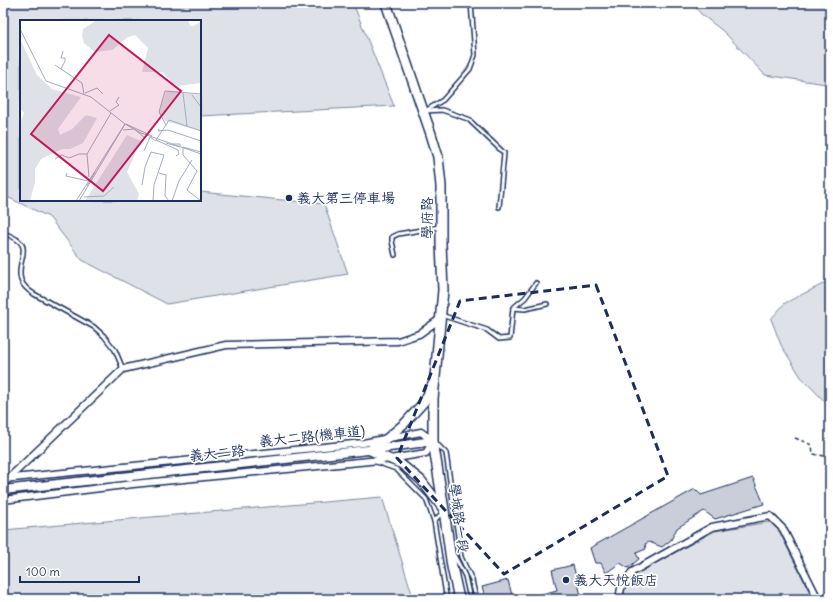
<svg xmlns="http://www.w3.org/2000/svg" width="833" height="602" viewBox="0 0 833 602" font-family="Delius,'LXGW WenKai TC',sans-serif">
<rect width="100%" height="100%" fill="#fff"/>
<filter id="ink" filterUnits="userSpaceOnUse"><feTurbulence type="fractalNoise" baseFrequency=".025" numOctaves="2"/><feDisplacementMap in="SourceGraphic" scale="8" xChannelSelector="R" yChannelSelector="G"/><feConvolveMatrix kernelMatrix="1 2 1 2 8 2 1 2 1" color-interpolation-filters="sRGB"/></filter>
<g filter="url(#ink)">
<g fill="#dee1e7" stroke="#7c88a2">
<path d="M3,3h350l41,103 -194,10v-95h-179v179h179v-8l124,12 24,70 -181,30 -85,-44 -33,-43 -46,-22z"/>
<path d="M692,3h138v84l-4,-3 -61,-9 -41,-43 -23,-18z"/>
<path d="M825,283h5v124l-29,-30 -20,-32 -10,-26 14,-16z"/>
<path d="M382,497l31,100 -8,2h-402v-69z"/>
<path d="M770,522l9,9 34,68h-190l2,-10 10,-15 80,-43z"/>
</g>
<g fill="#caceda" stroke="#1b2f5e">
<path d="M753,478l11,26 -49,15 -11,-8 -27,17 -6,12 -9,7 -13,-5 -4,2 1,5 -10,4 3,6 -11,9 -8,-5 -14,10 -5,-10h-6l-5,-15 105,-59 6,6z"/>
<path d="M573,565l9,34h-59l34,-9 -5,-20z"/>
<path d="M508,580l5,19h-27l-4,-12z"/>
</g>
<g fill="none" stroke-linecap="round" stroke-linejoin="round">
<g stroke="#1b2f5e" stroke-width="6">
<g id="service">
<path d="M425,111l17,-1 26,9 36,34 -5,54"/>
<path d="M425,111l18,-11 27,-31 5,-14 -4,-52"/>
<path d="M3,233c37,12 11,26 18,47 2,6 8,11 13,14l60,33 10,9 11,14 8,19"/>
<path d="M395,255l-3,-14v-4l6,-3 41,-7"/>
<path d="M513,308l12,-10 11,-15"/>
<path d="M441,315l46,15 12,9 11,-1 3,-30 12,1 22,-5"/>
<path d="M436,443l10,10 15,104 11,23 4,19"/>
<path d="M376,462l20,7 30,30 8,22"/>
<path d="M442,513l-8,8 12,74"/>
<path d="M454,555l11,21 5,23"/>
</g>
</g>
<g stroke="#1b2f5e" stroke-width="9">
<g id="minor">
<path d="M3,479l360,-36 58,-11 12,9 -7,12 -36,6 -257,25 -130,16"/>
<path d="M3,485l6,-7 114,-109 103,-24 172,-4 21,-7 21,-15"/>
<path d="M619,599l2,-11 11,-16 80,-45 58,-11 13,13 35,70"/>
</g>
</g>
<g stroke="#1b2f5e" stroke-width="11">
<g id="tertiary">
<path d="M373,447l13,-8 19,-16 19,-21 9,-19"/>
<path d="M369,450l32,14 20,16 23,30"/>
<path d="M3,490l365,-40 65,-9"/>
</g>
</g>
<g stroke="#1b2f5e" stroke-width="12">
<path id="secondary" d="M386,3l45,131 7,23 3,29v58l2,46 -10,109v42l11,69 8,57 7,32"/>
</g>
<g stroke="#1b2f5e" stroke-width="1.5" stroke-dasharray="4 3" stroke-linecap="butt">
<path d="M795,438l17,7 1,9 17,3v2"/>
<path d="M827,599l3,-4"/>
</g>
<use href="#service" stroke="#fff" stroke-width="3"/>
<use href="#minor" stroke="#fff" stroke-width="6"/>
<use href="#tertiary" stroke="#fff" stroke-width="8"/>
<use href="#secondary" stroke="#fff" stroke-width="9"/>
</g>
</g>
<path fill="none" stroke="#1b2f5e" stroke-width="3" stroke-dasharray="8 5" stroke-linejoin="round" d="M596,285l72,191 -164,98 -107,-116 63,-157z"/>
<g fill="#1b2f5e" stroke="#fff" stroke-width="1.5">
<circle cx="289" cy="198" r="4"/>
<circle cx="566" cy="580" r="4"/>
</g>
<g text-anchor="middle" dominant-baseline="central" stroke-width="3.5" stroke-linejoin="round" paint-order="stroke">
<g font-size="14" fill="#1b2f5e" stroke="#fff" text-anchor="start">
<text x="297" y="198">義大第三停車場</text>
<text x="574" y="580">義大天悅飯店</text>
</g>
<g font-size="14" fill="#1b2f5e" stroke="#fff">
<text transform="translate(427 218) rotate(-90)">學府路</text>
<text transform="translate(312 436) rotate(-6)">義大二路(機車道)</text>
<text transform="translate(217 453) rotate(-6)">義大二路</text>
<text transform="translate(459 518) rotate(82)">學城路一段</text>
</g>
</g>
<g transform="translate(20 20)">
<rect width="181" height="181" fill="#fff"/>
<path d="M77,0h91l2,6h3l8,-4v61l-23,3 -5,-2 -10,-12h-21l6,-24 -13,-13 -7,2 -16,13 -17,2 -11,-9 -2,-7 1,-7zM0,19l17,36 15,14 29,8 -23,32 2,6 12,-6 14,-14 11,3 -14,25 -13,6h-8l-21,10 -6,10v13l-5,19h-10v-77l4,-11 -4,-4zM146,71l35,4v36l-36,-10 -6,-9zM107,115l14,6 -14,31 12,22 -2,7h-52z" fill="#dee1e7"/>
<path fill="none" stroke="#a4acbf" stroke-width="1" d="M0,9l26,52 45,16 34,27 16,9 60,21M35,45l27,18 2,11M41,49l4,-8v-3h-4l2,-7M65,73l12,-5 6,6M163,73l4,33M172,75l9,12M90,91l9,-6 -3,-3 3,-5M106,104l26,12M146,105l3,-5 32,11M139,109l-1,2 10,-1 33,11M103,110l11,-1 10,8M136,120l10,-15 -7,-13 6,-21 36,3M136,120l22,10 1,4 -3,2M146,123l14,4v-3h-7M163,127v8l14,16 -10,19 14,11M163,127l18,5M124,131l6,-14 6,4M35,139l7,-4 7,3 10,-4h8M47,153l-1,3 22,5M139,153l7,2 -1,21 4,5M69,157l-2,-23 24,-41M122,165l3,-18 6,-15 13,3 -10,30 -1,16M67,166l8,-14M64,177l20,-1 10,-9M56,181l49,-77M59,181l46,-77M152,181l7,-20 13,-21"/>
<path fill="#c2185b" fill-opacity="0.15" stroke="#c2185b" stroke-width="2" d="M89,15l72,56 -78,100 -72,-57z"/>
<rect width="181" height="181" fill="none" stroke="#1b2f5e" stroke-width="2"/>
</g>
<rect width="833" height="602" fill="none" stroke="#fff" stroke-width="16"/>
<rect x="8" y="8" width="817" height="586" fill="none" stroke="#1b2f5e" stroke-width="1.5" filter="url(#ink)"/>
<path d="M20 576v6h119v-6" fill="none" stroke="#1b2f5e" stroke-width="2"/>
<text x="26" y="576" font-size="12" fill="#1b2f5e" stroke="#ffffff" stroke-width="3" paint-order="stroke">100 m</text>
</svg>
